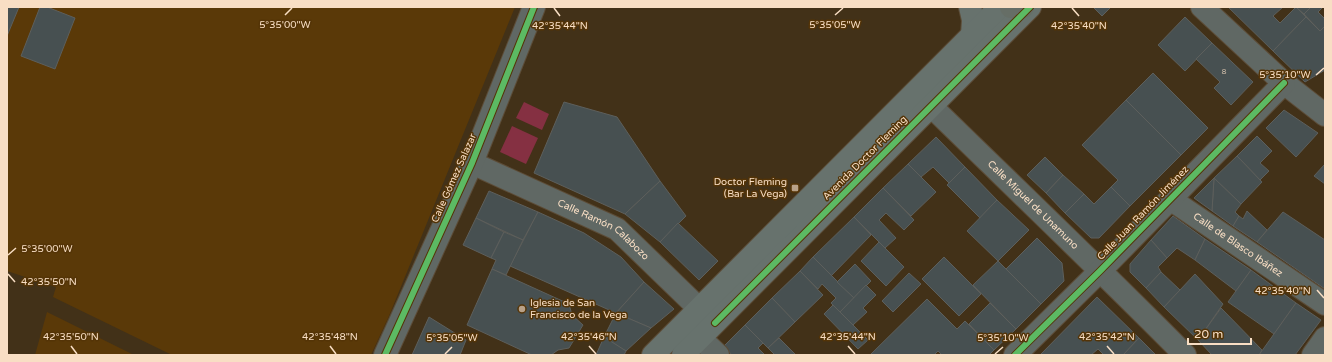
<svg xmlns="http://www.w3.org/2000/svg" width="1332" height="362" viewBox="0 0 1332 362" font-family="'Varela Round',sans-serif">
<rect width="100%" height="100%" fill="#423118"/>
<g fill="#5a3908">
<path d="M7,7h508l-126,309 -18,39h-199l-119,-58 3,-10 -49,-16z"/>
<path d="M47,312l87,43h-99z"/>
</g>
<g fill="#853042">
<path d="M524,102l25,12 -7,16 -26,-12z"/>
<path d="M512,126l26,12 -12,26 -26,-12z"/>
</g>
<g fill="#475051" stroke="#5d5f5c">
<path d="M7,7h12l-12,29z"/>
<path d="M40,7h7l28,11 -20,51 -34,-13z"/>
<path d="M1093,7h18l-9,9z"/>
<path d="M1228,7h55l-10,9 7,7 16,-16 10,10 -33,34z"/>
<path d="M1296,7h15l-7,7z"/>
<path d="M1311,7h12l-5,5 7,7v7l-5,5 -16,-17z"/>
<path d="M1185,17l27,26 -27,28 -27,-26z"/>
<path d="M1306,17l14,14 5,-5v44l-20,12 -32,-31z"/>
<path d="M1212,43l41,39 -22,23 -17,-17 6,-6 -24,-23z"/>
<path d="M1153,73l55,55 -27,27 -55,-55z"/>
<path d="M1126,100l55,55 -51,51 -19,-19 7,-7 -36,-35z"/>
<path d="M564,102l53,15 43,64 -35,33 -91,-41z"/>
<path d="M1284,110l34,23 -22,24 -30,-29z"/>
<path d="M1257,136l15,15 -12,12 9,8 -9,9 -23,-24z"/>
<path d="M936,137l29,30 -16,16 -16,-16 -12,10 -13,-13z"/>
<path d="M1237,156l25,26 -21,22 -27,-26z"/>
<path d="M1045,157l18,18 -17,18 -19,-18z"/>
<path d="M908,164l28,28 -25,24 -28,-28z"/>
<path d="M1325,164v20l-11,-8z"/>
<path d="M965,167l32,33 -17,18 -33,-33z"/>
<path d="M1063,175l21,19 -19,19 -19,-20z"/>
<path d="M1214,178l27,26 -6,8 4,4 -6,10 -21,-15z"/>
<path d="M1214,178l-2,33 -18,-13z"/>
<path d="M660,181l26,35 -26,26 -35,-28z"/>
<path d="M1111,187l19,19 -31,32h-8l-26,-25 19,-19 10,10z"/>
<path d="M883,188l31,32 -10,10 -18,-17 -7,7 17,18 -11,10 -31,-31z"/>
<path d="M489,191l49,21 -15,28 -47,-22z"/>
<path d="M997,200l32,30 -31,31 -31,-30z"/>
<path d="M1247,211l20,19 -10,12 -24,-16 6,-10 4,3z"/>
<path d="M538,212l46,21 37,24 23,25 -28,31 -106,-47z"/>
<path d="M1283,212l42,28v49l-68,-47z"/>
<path d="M1173,216l32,23 -10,21 -18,-12 -10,10 -16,-18z"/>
<path d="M854,217l17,18 -40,41 -18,-19z"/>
<path d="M476,218l28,14 -13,26 -28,-13z"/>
<path d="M678,223l40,38 -19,19 -39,-38z"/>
<path d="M504,232l19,8 -17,35 -14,-6 4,-9 -5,-2z"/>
<path d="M1037,238l25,25 2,18 -23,23 -35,-35z"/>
<path d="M1205,239l46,31 -15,21 -41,-31z"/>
<path d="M1151,240l16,18 -9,9 3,5 -15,16 -16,-16v-8z"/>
<path d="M879,242l25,25 -18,19 -25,-25z"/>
<path d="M813,257l41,41 -14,14 -9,-9 5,-5 -14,-14 -4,5 -18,-18z"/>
<path d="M944,257l37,37 -22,22 -37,-37z"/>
<path d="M998,261l43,43 -25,25 -43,-44z"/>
<path d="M855,264l16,17 -17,17 -17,-16z"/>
<path d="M492,269l77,35 3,11 11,10 -14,23 -11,2 -7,5h-19l-65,-30z"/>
<path d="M1251,270l45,33 -22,31 -46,-32z"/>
<path d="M800,271l23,24 -28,27 -23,-24z"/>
<path d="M1161,272l19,18 -16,17 -18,-19z"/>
<path d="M909,273l12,11 -28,28 -11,-11z"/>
<path d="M1195,274l28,30 -25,36 -34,-33z"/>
<path d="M644,282l30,27 -23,19 -35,-15z"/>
<path d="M866,285l10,10 -13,13 4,4 -14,13 -13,-13z"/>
<path d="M1097,297l42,41 -16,17h-19l-6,-6 -7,6h-48l-2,-1z"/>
<path d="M772,298l23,24 -27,26 -23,-23z"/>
<path d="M927,299l30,30 8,-8 29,29 -5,5h-47l-4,-4 -4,4h-64z"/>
<path d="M990,303l26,26 -22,21 -25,-26z"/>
<path d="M1296,303l25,17 -26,35h-36z"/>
<path d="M833,305l35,35 -10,9 -34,-35z"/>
<path d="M1221,308l41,42 -3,5h-47l-14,-15z"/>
<path d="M616,313l35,15 -25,23 -22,-14z"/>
<path d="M429,317l37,23 -6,15h-48z"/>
<path d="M745,325l18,18 -5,5 7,7h-33l-8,-9z"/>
<path d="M604,337l22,14 -2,4h-28z"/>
<path d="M779,338l17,17h-21l-7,-7z"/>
<path d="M1139,338l17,17h-33z"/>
</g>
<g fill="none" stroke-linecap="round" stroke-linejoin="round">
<g stroke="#5c4c37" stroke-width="24">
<g id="minor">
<path d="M1202,7l82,76 41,32"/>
<path id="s1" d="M931,106c85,83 171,165 254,249"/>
<path id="s2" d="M472,163l145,66 96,93"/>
<path id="s3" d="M1170,199l155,105"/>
<path d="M700,338l18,17"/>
<path d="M385,355l87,-192 62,-156"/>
<path d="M1015,355l85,-84 184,-188"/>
<path d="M1313,355l12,-17"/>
</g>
</g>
<g stroke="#5c4c37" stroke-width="24">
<g id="secondary">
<path d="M970,7l3,13 -1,15"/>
<path d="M653,355l347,-348"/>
<path d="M683,355l347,-348"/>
</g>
</g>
<g stroke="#5c4c37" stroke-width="24">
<path id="primary" d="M1011,7h12"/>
</g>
<use href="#minor" stroke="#606864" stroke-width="22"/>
<use href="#secondary" stroke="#67726d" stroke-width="22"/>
<use href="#primary" stroke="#666e66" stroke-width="22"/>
<g stroke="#543407" stroke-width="8">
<g id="cycleway">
<path d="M715,323l315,-316"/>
<path d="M385,355l87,-192 62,-156"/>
<path d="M1015,355l85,-84 184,-188"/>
</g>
</g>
<use href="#cycleway" stroke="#5cba63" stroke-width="6"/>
</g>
<path fill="none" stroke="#f8dec4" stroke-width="1.5" d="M554,8l6,8M1072,8l7,8M285,15l7,-7M835,15l8,-7M1316,75l8,-7M8,255l8,-7M8,274l7,8M1317,290l7,8M71,346l6,8M330,346l6,8M589,346l7,8M848,346l7,8M1107,346l7,8M445,354l7,-7M995,354l8,-7"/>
<g fill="#b8a188" stroke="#543407" stroke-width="1.5">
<rect x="791" y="184" width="8" height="8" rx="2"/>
<circle cx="522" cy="309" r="4"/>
</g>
<g text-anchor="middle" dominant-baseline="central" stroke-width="3" stroke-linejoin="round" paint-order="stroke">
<g font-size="8" fill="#ccbaa7">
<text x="1224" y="71">8</text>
</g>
<g font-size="10" fill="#f8dec4" stroke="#543407">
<text transform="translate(865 158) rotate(-45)">Avenida Doctor Fleming</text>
<text transform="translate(454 178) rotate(-66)">Calle Gómez Salazar</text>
<text stroke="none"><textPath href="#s1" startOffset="142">Calle Miguel de Unamuno</textPath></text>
<text transform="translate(1143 213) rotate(-46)">Calle Juan Ramón Jiménez</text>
<text stroke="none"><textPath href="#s2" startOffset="148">Calle Ramón Calabozo</textPath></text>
<text stroke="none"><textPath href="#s3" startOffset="82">Calle de Blasco Ibáñez</textPath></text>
</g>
<g font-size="10" fill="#f8dec4" stroke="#543407" text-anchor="end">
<text x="787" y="182">Doctor Fleming<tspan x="787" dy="12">(Bar La Vega)</tspan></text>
<text x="530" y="303" text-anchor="start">Iglesia de San<tspan x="530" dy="12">Francisco de la Vega</tspan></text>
</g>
</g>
<g font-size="10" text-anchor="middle" fill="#f8dec4" stroke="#543407" stroke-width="3" stroke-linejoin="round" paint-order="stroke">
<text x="285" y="28">5°35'00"W</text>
<text x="835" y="28">5°35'05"W</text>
<text x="560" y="29">42°35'44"N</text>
<text x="1079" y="29">42°35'40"N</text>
<text x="1285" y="78">5°35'10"W</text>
<text x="47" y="252">5°35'00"W</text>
<text x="49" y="285">42°35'50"N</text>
<text x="1283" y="294">42°35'40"N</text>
<text x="71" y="340">42°35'50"N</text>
<text x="330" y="340">42°35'48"N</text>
<text x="589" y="340">42°35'46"N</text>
<text x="848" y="340">42°35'44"N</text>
<text x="1107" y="340">42°35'42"N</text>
<text x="452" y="341">5°35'05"W</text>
<text x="1003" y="341">5°35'10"W</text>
</g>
<rect width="1332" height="362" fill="none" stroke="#f8dec4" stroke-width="16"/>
<path d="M1188 338v6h63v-6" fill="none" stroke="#f8dec4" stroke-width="2"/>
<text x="1194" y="338" font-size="12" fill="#f8dec4" stroke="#543407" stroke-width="3" paint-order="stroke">20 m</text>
</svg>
